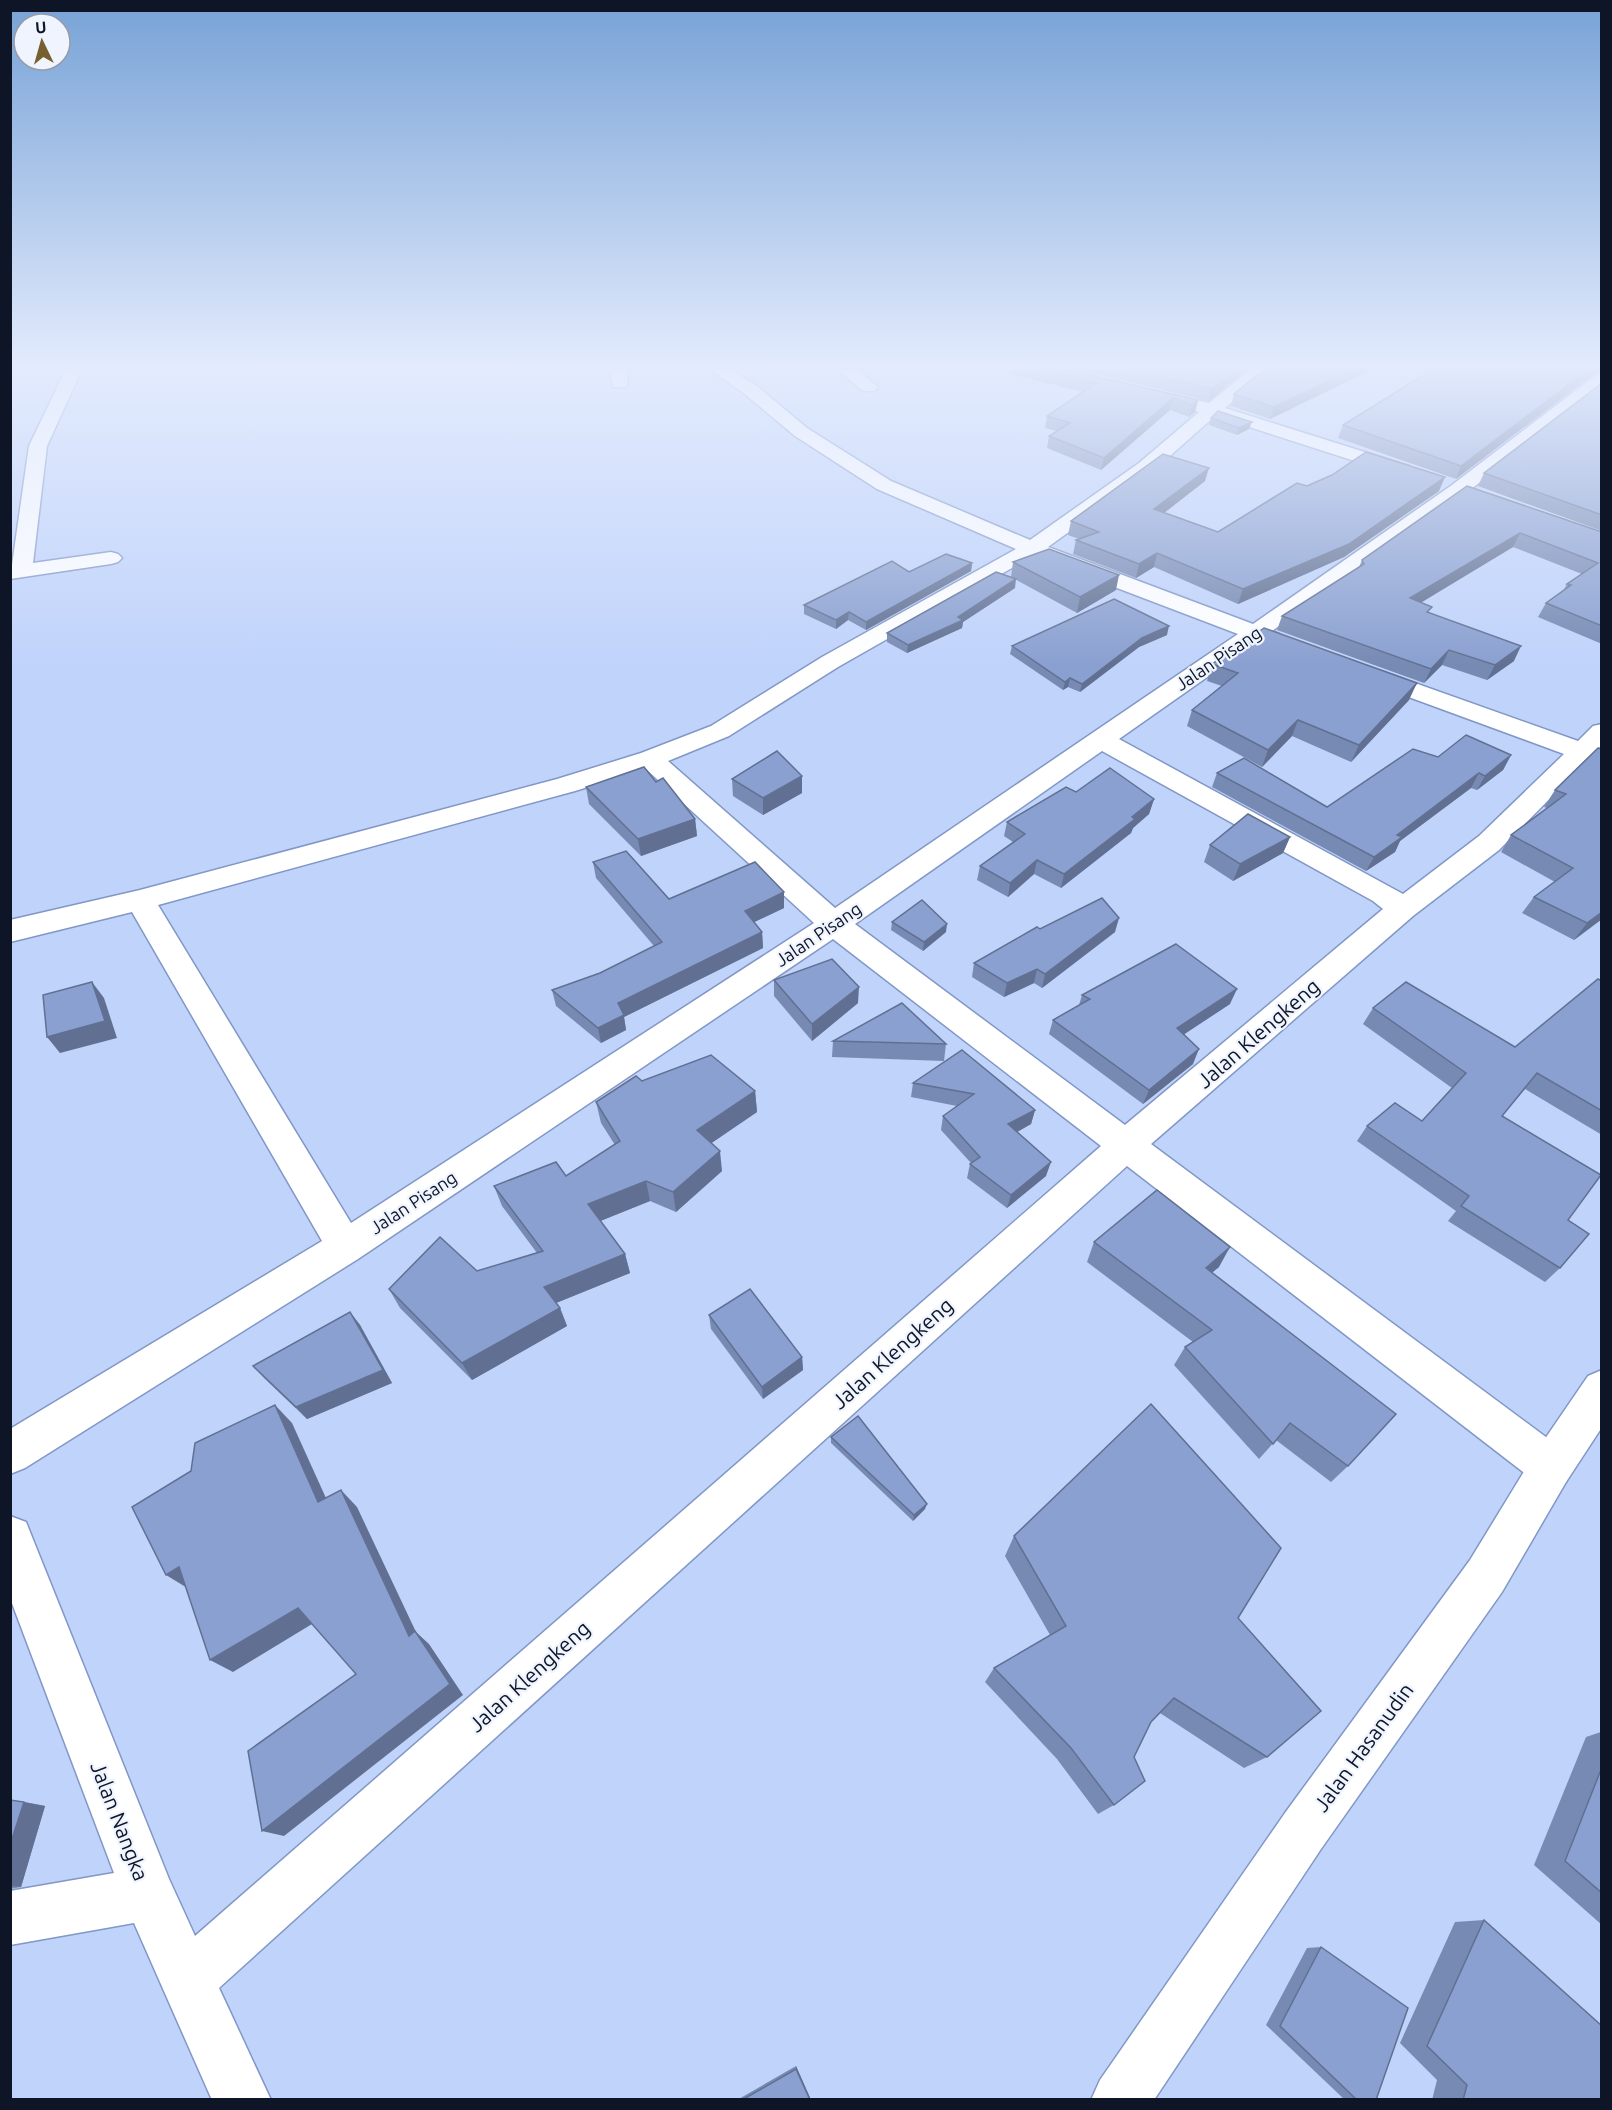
<svg xmlns="http://www.w3.org/2000/svg" width="1612" height="2110" viewBox="0 0 1612 2110" font-family="Ubuntu,sans-serif">
<rect width="100%" height="100%" fill="#c0d3fb"/>
<g fill="none" stroke-linecap="round" stroke-linejoin="round">
<g stroke="#8197c6" stroke-width="3">
<g id="street">
<path d="M66,369h16l-35,77 -14,117 78,-11 7,2 4,4 -4,4 -7,2 -101,15 19,-133z"/>
<path d="M610,369h16l2,14 -3,4h-12z"/>
<path d="M710,369h20l28,18 49,41 84,53 139,59 109,-77 60,-51 -8,-3 -3,-4 3,-4 6,-1 12,3 42,-34h20l-46,39 184,58 3,4 -3,4h-14l-180,-58 -62,55 -105,76 205,77 199,-139 144,-110 6,-1v14l-136,105 -194,138 7,3 4,5 -4,5 -8,2 -14,-4 -138,97 284,155 76,-58 85,-82 -199,-73 -4,-5 4,-5 8,-2 8,2 197,70 15,-15 9,-2v22l-3,2 3,1v17l-16,-4 -87,88 -86,66 -262,228 415,308 6,15 -6,15 -15,6 -15,-6 -409,-316 -908,822 52,112h-59l-78,-177 -124,22v-54l104,-18 -104,-275v-82l16,6 143,357 26,57 906,-790 -268,-207 -475,320 -333,209 -15,6v-45l312,-188 -190,-329 -122,30v-22l130,-30 417,-111 84,-26 70,-27 111,-69 194,-108 -139,-60 -82,-53 -49,-41zM1033,556l205,78 -403,274 -167,-147 61,-25 109,-69zM1102,751l271,150 10,8 -258,216 -270,-201zM646,769l168,154 -463,300 -193,-318 417,-114z"/>
<path d="M837,369h19l22,18 -3,4h-12z"/>
</g>
</g>
<g stroke="#8197c6" stroke-width="3">
<path id="secondary" d="M1602,1370v57l-36,55 -64,110 -181,257 -167,251h-63l9,-20 185,-267 185,-253 66,-108 52,-76z"/>
</g>
<use href="#street" fill="#fff" fill-rule="evenodd"/>
<use href="#secondary" fill="#fff" fill-rule="evenodd"/>
</g>
<g fill="#778ab3">
<path d="M1012,369h51l135,31 -3,12 -6,5 -19,-7 -69,60 -54,-22 2,-12 8,-5 -12,-3 2,-12 36,-24 -72,-18z"/>
<path d="M1075,369h172l-38,32z"/>
<path d="M1264,369h109l-103,50 -39,-13 3,-12z"/>
<path d="M1602,369v3l-7,1 -139,106 -118,-41 5,-13z"/>
<path d="M1602,383v148l-124,-45 6,-13z"/>
<path d="M1211,418l38,11 -12,6 -28,-10z"/>
<path d="M1205,481l-41,32 54,19 89,-46 132,5 -95,66 -106,47 -84,-37 -18,11 -63,-24 3,-14 3,-1 -11,-4 3,-14z"/>
<path d="M1467,486l135,46v112l-64,-27 8,-14 17,-12 4,-7 15,-10 -69,-27 -92,55 8,11 85,48 -27,19 -45,-15 -18,18 -147,-53 5,-14 77,-49 3,-7z"/>
<path d="M1013,562l103,28 -39,23 -66,-36z"/>
<path d="M972,563l-1,8 -105,59 -18,-10 -12,9 -32,-15v-9l105,-33z"/>
<path d="M1015,588l-52,34 -1,6 -55,25 -20,-11v-9z"/>
<path d="M1167,635l-28,12 -59,45 -12,-5 -5,3 -53,-36 2,-8z"/>
<path d="M1212,664l197,36 -58,62 -59,-26 -30,31 -75,-41 5,-16 30,-24 -15,-5z"/>
<path d="M1602,749v170l-28,21 -52,-27 12,-16 21,-15 -54,-30 10,-17 36,-27 -3,-1 11,-17z"/>
<path d="M1511,755l-8,15 -26,20 -6,-2 -71,53 -5,11 -29,19 -154,-84 5,-14 110,34 111,-50z"/>
<path d="M732,779l70,14 -39,22 -30,-19z"/>
<path d="M656,782l39,37 2,17 -56,20 -52,-52 -3,-17z"/>
<path d="M1076,792l78,7 -5,15 -16,14 -2,5 -70,55 -27,-14 -26,23 -31,-17 3,-14 33,-24 -9,-6 3,-14z"/>
<path d="M1290,837l-7,16 -50,28 -29,-19 6,-17z"/>
<path d="M593,862l76,37 115,9 -30,14 8,10 1,16 -139,69 2,13 -25,13 -45,-37 -4,-16 48,-17 54,-27 -58,-68z"/>
<path d="M892,922l54,10 -23,19 -32,-21z"/>
<path d="M1040,929l75,3 -73,56 -8,-5 -30,14 -32,-20 2,-14z"/>
<path d="M774,980l84,23 -46,38 -38,-45z"/>
<path d="M1602,981v154l-77,-46 -23,27 66,104 -8,48 -15,14 -97,-61 8,-10 -99,-70 10,-15 55,-5 30,-33 -89,-64 10,-16 142,39z"/>
<path d="M1082,995l148,9 -46,30 9,30 -50,40 -94,-70 4,-14 26,-15z"/>
<path d="M833,1041l113,3 -2,17 -112,-4z"/>
<path d="M962,1050l73,60 -4,14 -15,8 30,44 -39,32 -40,-30 3,-14 1,-1 -30,-33 2,-14 14,-10 -46,-9 2,-14z"/>
<path d="M642,1081l113,10 2,21 -46,31 11,28 -46,41 -26,-11 -50,20 25,33 5,19 -74,30 4,5 7,18 -95,54 -72,-72 -11,-19 88,-18 60,-18 -35,-47 -8,-20 72,-10 49,-31 -14,-22 -5,-21z"/>
<path d="M1094,1242l125,25 -7,5 136,194 -17,16 -55,-42 -17,19 -85,-94 11,-18 8,-5 -106,-80z"/>
<path d="M350,1312l10,13 32,58 -85,36 -42,-40 -12,-13z"/>
<path d="M709,1315l93,42 1,13 -40,29 -52,-70z"/>
<path d="M831,1437l94,72 -12,12 -82,-78z"/>
<path d="M1014,1536l224,82 29,139 -23,11 -84,-55 -9,9 -17,35 -20,48 -16,9 -41,-55 -72,-77 9,-14 56,-33 -45,-79z"/>
<path d="M1602,1731v194l-68,-60 52,-128 15,-5z"/>
<path d="M10,1800l14,2 21,4 -24,81 -11,2z"/>
<path d="M1484,1920l118,180h-170l5,-20 -37,-37 55,-121z"/>
<path d="M1321,1947l55,153h-31l-79,-75 41,-77z"/>
<path d="M796,2066l15,34h-74z"/>
</g>
<g fill="#617092">
<path d="M1236,369h11l-38,32 3,-12z"/>
<path d="M1353,369h20l-103,50 4,-12z"/>
<path d="M1589,369h13v3l-7,1 -139,106 5,-13z"/>
<path d="M1173,398l-3,12 -69,60 3,-12z"/>
<path d="M1198,400l-3,12 -6,5 3,-12z"/>
<path d="M1252,422l-3,7 -12,6 2,-7z"/>
<path d="M1209,468l-4,13 -54,42 3,-14z"/>
<path d="M1445,477l-6,14 -95,66 -106,47 5,-15z"/>
<path d="M1520,533l-7,14 -109,66 6,-15z"/>
<path d="M1157,553l-3,14 -18,11 3,-14z"/>
<path d="M972,563l-1,8 -105,59v-8z"/>
<path d="M1119,575l-3,15 -39,23 3,-16z"/>
<path d="M1016,579l-1,9 -52,34 -1,6 -55,25 1,-8 50,-28z"/>
<path d="M849,612l-1,8 -12,9v-9z"/>
<path d="M1169,626l-2,9 -28,12 -59,45 2,-8 60,-46z"/>
<path d="M1521,646l-7,15 -27,19 8,-15z"/>
<path d="M1449,650l-7,15 -18,18 7,-14z"/>
<path d="M1070,678l-2,9 -5,3 2,-8z"/>
<path d="M1417,683l-8,17 -58,62 8,-17z"/>
<path d="M1298,720l-6,16 -30,31 6,-17z"/>
<path d="M1511,755l-8,15 -26,20 8,-14z"/>
<path d="M1479,773l-8,15 -71,53 -5,11 -29,19 8,-14 23,-22z"/>
<path d="M802,776v17l-39,22v-17z"/>
<path d="M1154,799l-5,15 -16,14 -2,5 -70,55 3,-14z"/>
<path d="M695,819l2,17 -56,20 -3,-17z"/>
<path d="M1290,837l-7,16 -50,28 7,-17z"/>
<path d="M1037,860l-3,14 -26,23 2,-14z"/>
<path d="M784,892v16l-38,18 -1,-15z"/>
<path d="M1602,912v7l-28,21 13,-17z"/>
<path d="M1119,918l-4,14 -73,56 3,-14z"/>
<path d="M947,924l-1,8 -23,19 1,-9z"/>
<path d="M762,932l1,16 -139,69 2,13 -25,13 -3,-15 20,-25z"/>
<path d="M1037,969l-3,14 -30,14 3,-14z"/>
<path d="M92,982l12,16 13,40 -57,15 -13,-16z"/>
<path d="M859,987l-1,16 -46,38v-17z"/>
<path d="M1237,989l-7,15 -59,39 6,-15z"/>
<path d="M1199,1049l-6,15 -50,40 6,-14z"/>
<path d="M755,1091l2,21 -57,39 -3,-21z"/>
<path d="M1035,1110l-4,14 -26,15 3,-15z"/>
<path d="M720,1151l2,20 -46,41 -3,-20z"/>
<path d="M1051,1162l-5,14 -39,32 4,-13z"/>
<path d="M646,1181l4,20 -57,23 -5,-20z"/>
<path d="M1230,1247l-11,20 -24,20 11,-19z"/>
<path d="M625,1254l5,19 -79,32 -7,-18z"/>
<path d="M560,1308l7,18 -95,54 -10,-17z"/>
<path d="M350,1312l10,13 32,58 -85,36 -11,-12z"/>
<path d="M802,1357l1,13 -40,29 -1,-12z"/>
<path d="M275,1405l17,18 43,95 -17,-16z"/>
<path d="M341,1490l16,17 59,125 13,12 34,51 -179,141 -22,-5 147,-195z"/>
<path d="M927,1504l-2,5 -12,12 1,-6z"/>
<path d="M179,1567l10,22 -23,-14z"/>
<path d="M298,1608l19,13 -84,51 -23,-12z"/>
<path d="M24,1802l21,4 -24,81 -11,-1v-41z"/>
<path d="M796,2066l15,34h-1l-14,-31z"/>
</g>
<g fill="#8aa0d0" stroke="#617092" stroke-width="1.5">
<path d="M1041,369h22l135,31 -6,5 -19,-7 -69,60 -55,-22 21,-13 -23,-7 49,-33z"/>
<path d="M1128,369h108l-24,20z"/>
<path d="M1264,369h89l-79,38 -40,-13z"/>
<path d="M1433,369h156l-128,97 -118,-41z"/>
<path d="M1602,383v132l-118,-42z"/>
<path d="M1218,411l34,11 -13,6 -28,-10z"/>
<path d="M1366,452l79,25 -96,67 -106,45 -86,-36 -18,11 -63,-24 23,-8 -28,-11 92,-67 46,14 -55,41 64,23 79,-49 10,3 25,-11z"/>
<path d="M1467,486l135,46v94l-56,-23 25,-18 -4,-1 31,-21 -78,-30 -110,65 22,9 -5,5 94,34 -26,19 -46,-15 -18,19 -149,-53 82,-52 -2,-4z"/>
<path d="M1049,549l70,26 -39,22 -67,-35z"/>
<path d="M946,554l26,9 -106,59 -17,-10 -13,8 -32,-15 88,-44 17,11z"/>
<path d="M996,572l20,7 -58,38 5,3 -55,25 -21,-12z"/>
<path d="M1114,599l55,27 -27,12 -60,46 -12,-6 -5,4 -53,-36z"/>
<path d="M1264,628l153,55 -58,62 -61,-25 -30,30 -76,-40 46,-37 -26,-9z"/>
<path d="M1466,735l45,20 -26,21 -6,-3 -82,62 5,2 -28,20 -157,-84 27,-15 83,49 86,-58 25,8z"/>
<path d="M1598,748l4,1v163l-15,11 -53,-26 39,-29 -62,-33 55,-41 -11,-4z"/>
<path d="M777,751l25,25 -39,22 -31,-19z"/>
<path d="M644,767l12,15 7,-4 32,41 -57,20 -52,-52z"/>
<path d="M1110,768l44,31 -22,18 3,2 -71,55 -27,-14 -27,23 -30,-17 45,-32 -18,-12 59,-35 10,5z"/>
<path d="M1248,814l42,23 -50,27 -30,-19z"/>
<path d="M626,851l43,48 86,-37 29,30 -39,19 17,21 -144,71 6,12 -26,13 -46,-38 48,-17 62,-31 -69,-80z"/>
<path d="M1102,898l17,20 -74,56 -8,-5 -30,14 -33,-20 63,-36 3,2z"/>
<path d="M922,900l25,24 -23,18 -32,-20z"/>
<path d="M1176,944l61,45 -60,39 22,21 -50,41 -96,-70 37,-21 -8,-4z"/>
<path d="M832,959l27,28 -47,37 -38,-44z"/>
<path d="M1598,979l4,2v130l-65,-38 -35,43 99,59 -33,45 21,14 -29,34 -99,-62 8,-10 -102,-70 28,-23 27,18 44,-48 -93,-65 33,-26 109,65z"/>
<path d="M92,982l13,39 -58,16 -4,-42z"/>
<path d="M902,1003l44,41 -113,-3z"/>
<path d="M962,1050l73,60 -27,14 43,38 -40,33 -41,-31 10,-7 -37,-41 31,-22 -61,-11z"/>
<path d="M711,1055l44,36 -58,39 23,21 -47,41 -27,-11 -58,23 37,50 -81,33 16,21 -98,55 -73,-74 51,-52 37,34 66,-20 -49,-65 62,-24 10,14 54,-35 -24,-39 40,-26 6,5z"/>
<path d="M1157,1190l73,57 -24,21 190,146 -48,52 -58,-43 -17,21 -88,-97 27,-17 -118,-88z"/>
<path d="M750,1289l52,68 -40,30 -53,-72z"/>
<path d="M350,1312l33,58 -87,37 -43,-41z"/>
<path d="M1151,1404l130,144 -43,70 83,93 -54,46 -93,-59 -23,24 -17,35 11,24 -31,24 -43,-57 -77,-80 72,-42 -52,-90z"/>
<path d="M275,1405l43,97 23,-12 68,146 6,-5 35,53 -188,147 -14,-80 108,-77 -58,-66 -88,52 -31,-93 -13,8 -34,-68 59,-36 4,-28z"/>
<path d="M858,1416l69,88 -13,11 -83,-78z"/>
<path d="M1602,1767v126l-37,-32z"/>
<path d="M10,1800l14,2 -14,43z"/>
<path d="M1484,1920l118,106v74h-139l4,-15 -40,-39z"/>
<path d="M1321,1947l87,61 -32,92h-19l-77,-74z"/>
<path d="M796,2069l14,31h-68z"/>
</g>
<linearGradient id="sky" x2="0" y2="1"><stop stop-color="#77a2d6"/><stop offset="0.55" stop-color="#e3ebfd"/><stop offset="1" stop-color="#e3ebfd" stop-opacity="0"/></linearGradient>
<rect width="1612" height="665" fill="url(#sky)"/>
<g text-anchor="middle" dominant-baseline="central" stroke-width="4.5" stroke-linejoin="round" paint-order="stroke">
<g font-size="18" fill="#0d1527" stroke="#eff4fe">
<text transform="translate(1218 658) rotate(-34)">Jalan Pisang</text>
<text transform="translate(818 934) rotate(-34)">Jalan Pisang</text>
<text transform="translate(413 1202) rotate(-33)">Jalan Pisang</text>
</g>
<g font-size="21" fill="#0d1527" stroke="#eff4fe">
<text transform="translate(1258 1033) rotate(-41)">Jalan Klengkeng</text>
<text transform="translate(892 1353) rotate(-42)">Jalan Klengkeng</text>
<text transform="translate(529 1676) rotate(-42)">Jalan Klengkeng</text>
<text transform="translate(1363 1747) rotate(-54)">Jalan Hasanudin</text>
<text transform="translate(120 1821) rotate(69)">Jalan Nangka</text>
</g>
</g>
<rect width="1612" height="2110" fill="none" stroke="#0d1527" stroke-width="24"/>
<g transform="translate(42 42) rotate(355)"><circle r="28" fill="#eff4fe" stroke="#959ba8" stroke-width="1.5"/>
<path d="M0-4.5L10 22L0 15L-10 22Z" fill="#766030"/>
<text y="-9" font-size="16" font-weight="bold" text-anchor="middle" fill="#0d1527">U</text>
</g>
</svg>
